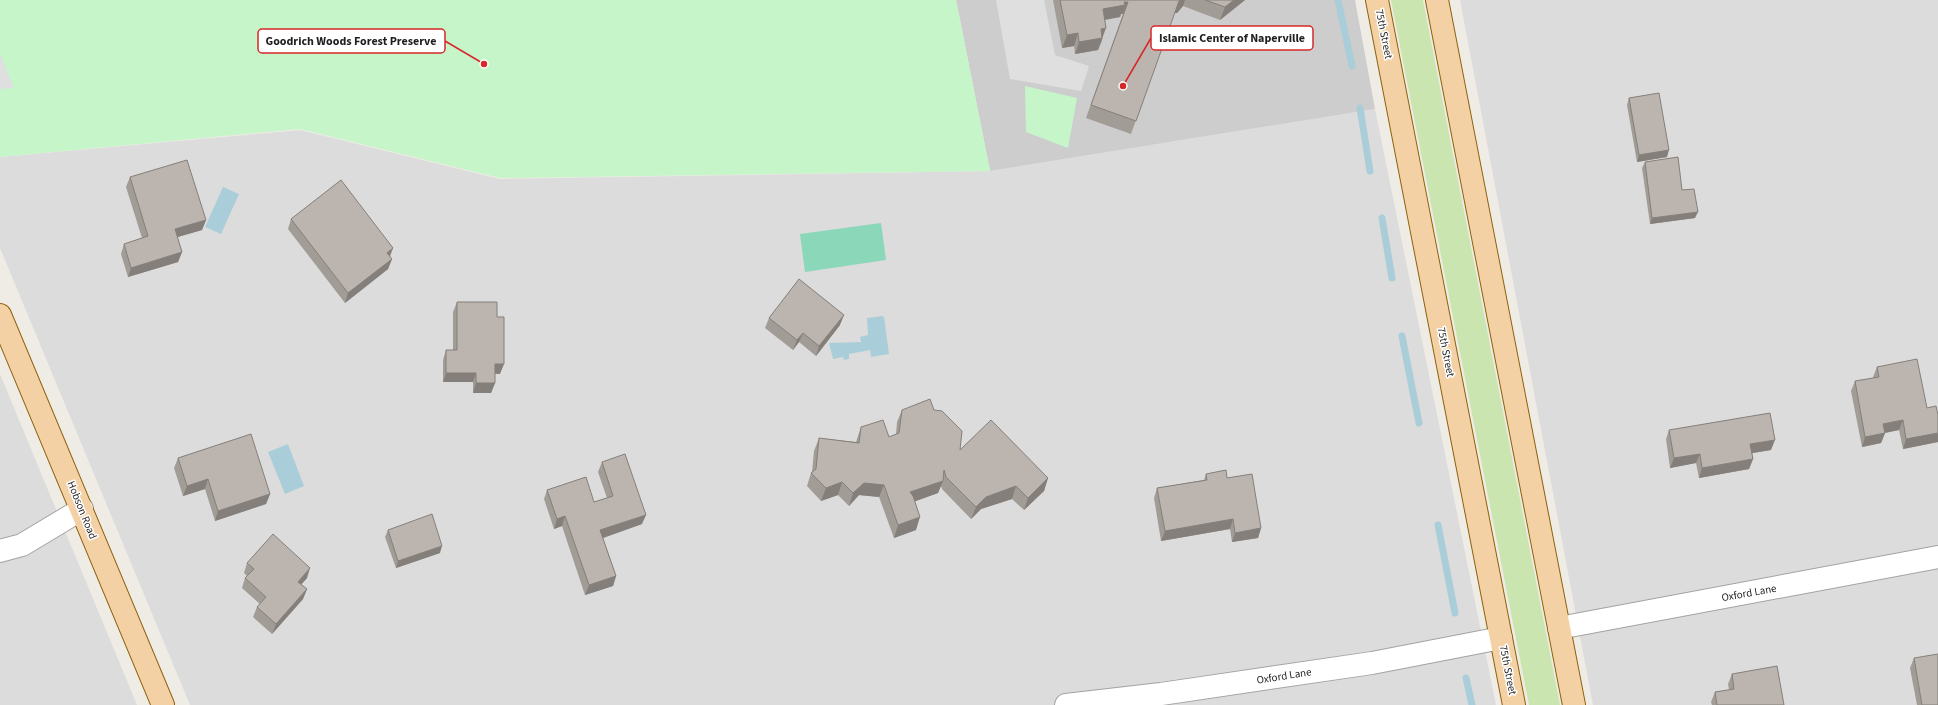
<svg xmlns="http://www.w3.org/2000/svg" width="1938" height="705" viewBox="0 0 1938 705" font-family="'Source Sans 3',sans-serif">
<rect width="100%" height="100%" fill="#efece6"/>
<g fill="#dddcdc">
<path d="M1460,0h478v705h-345z"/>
<path d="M1375,109l121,596h-1306l-190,-457v-91l300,-27 200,49 490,-8z"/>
<path d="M0,374l137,331h-137z"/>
</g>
<path fill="#cdcdcd" d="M956,0h399l20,109 -385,62z"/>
<path fill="#cae5b0" d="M1391,0h32l137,705h-31z"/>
<g fill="#c6f5ca">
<path d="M0,0h956l34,171 -490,7 -200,-49 -300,28z"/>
<path d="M1025,86l52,12 -9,50 -42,-16z"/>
</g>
<path fill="#8ad7b9" d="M881,223l5,37 -81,12 -5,-38z"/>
<g fill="#dfdfdf">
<path d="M996,0h48l11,55 34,11 -8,25 -71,-12z"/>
<path d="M0,53l14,35 -14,1z"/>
</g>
<g fill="#aaced9">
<path d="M223,187l16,7 -18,40 -16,-7z"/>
<path d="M882,316l2,1 5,37 -18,3 -1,-7 -21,4v5l-5,1 -1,-3 -10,2 -4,-16 32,-1 -1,-5 8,-2 -1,-17z"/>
<path d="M288,444l16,42 -19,8 -17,-42z"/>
</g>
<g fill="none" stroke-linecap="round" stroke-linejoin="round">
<g stroke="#aaced9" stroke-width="7">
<path d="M1338,0l14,66"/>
<path d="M1360,108l10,63"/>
<path d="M1382,218l10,60"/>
<path d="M1402,336l17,87"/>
<path d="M1438,525l17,88"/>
<path d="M1466,678l6,27"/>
</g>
<g stroke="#a3a3a3" stroke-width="24">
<g id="minor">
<path d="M0,551l22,-6 60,-36"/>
<path d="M1559,628l379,-71"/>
<path d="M1066,705l95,-11 211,-31 129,-25"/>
</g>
</g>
<g stroke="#8d610c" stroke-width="24">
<g id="major">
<path d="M1377,0l137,705"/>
<path d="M1437,0l137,705"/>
<path d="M0,315l163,390"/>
</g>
</g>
<use href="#minor" stroke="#fff" stroke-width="22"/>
<use href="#major" stroke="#f4d1a5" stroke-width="22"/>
</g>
<g fill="#a29c96">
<path d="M1053,0h192l-25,20 -37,-14 -6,7h-3l-43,121 -45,-16 37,-104h-2l-1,3 -15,3 -3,21 -4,9 -23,4 -1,-8 -12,2z"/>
<path d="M1629,98l38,59 -30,5 -10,-57z"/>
<path d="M1645,162l37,28 13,28 -45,6 -8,-56z"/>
<path d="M130,177l76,43 -4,10 -25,7 5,15 -4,10 -50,15 -7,-23 3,-10 18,-6 -16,-51z"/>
<path d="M291,219l102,29 -3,9 2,2 -4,10 -43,34 -57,-74z"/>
<path d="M457,302l40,15 3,57h-5v9l-4,10h-18v-11h-30v-22l3,-10h7v-38z"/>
<path d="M769,318l71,7 -24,31 -17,-14 -6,8 -28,-22z"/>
<path d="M1877,367l50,41 11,34 -35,7 -4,-19 -14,3 -4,10 -19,4 -11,-56 4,-10 18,-3v-1z"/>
<path d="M902,410h32l26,40 88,28 -4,13 -20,19 -12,-11 -31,10 -10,10 -29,-30 -1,-3 -3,7 -23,8 1,29 -22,8 -15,-41 -20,-2 -10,11 -11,-11 -17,6 -14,-15 4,-13 1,-1 2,-21 5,-13 37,4 5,-15 28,10 7,-3 1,-12z"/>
<path d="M1669,430l102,20 -19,3 1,6 -4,10 -50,9 -3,-15 -26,5 -4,-29z"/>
<path d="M178,458l92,36 -4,10 -51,17 -10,-32 -22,7 -9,-28z"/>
<path d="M602,462l40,62 -39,14 13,38 -3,10 -28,9 -23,-69 -8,3 -10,-30 3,-9 47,12 13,-4 -9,-26z"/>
<path d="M1206,474l21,4 34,50 -3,10 -26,4 -2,-13 -69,12 -7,-43 3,-10 47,-8z"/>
<path d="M388,530l52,23 -44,15 -11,-31z"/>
<path d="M247,563l60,15 -6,6 6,5 -4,10 -31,35 -19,-17 4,-10 3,-3 -18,-16 3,-10 2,-2 -3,-3z"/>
<path d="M1914,658l24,47h-21l-7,-37z"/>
<path d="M1732,674l52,31h-72l-1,-3 4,-10 14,-2 -1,-6z"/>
</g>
<g fill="#847f7a">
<path d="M1182,0h3l-2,6 -6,7h-3l5,-12z"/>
<path d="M1234,0h11l-25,20 5,-13z"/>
<path d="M1124,2h4l-5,12h-2l-1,3 -22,4 5,-12z"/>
<path d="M1106,28l-8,22 -23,4 4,-12 22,-13z"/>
<path d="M1078,33l-4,13 -12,2 5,-13z"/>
<path d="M1669,150l-2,7 -30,5 2,-7z"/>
<path d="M1698,212l-3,6 -45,6 2,-6z"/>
<path d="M206,220l-4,10 -31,9 4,-10z"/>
<path d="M393,248l-4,9 -2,-4z"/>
<path d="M182,252l-4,10 -50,15 3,-9z"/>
<path d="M392,259l-4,10 -43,34 3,-10z"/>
<path d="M844,315l-4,10 -24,31 3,-10z"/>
<path d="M803,333l-4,9 -6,8 4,-10z"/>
<path d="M495,364h9l-4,10 -9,-1z"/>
<path d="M446,373h30l-3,9h-30z"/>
<path d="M476,383h19l-4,10h-18z"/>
<path d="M1903,420l-4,10 -20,4 4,-10z"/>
<path d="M1885,433l-4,10 -19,4 3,-10z"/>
<path d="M1938,433v9l-35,7 3,-10z"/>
<path d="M1775,440l-4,10 -24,4 3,-10z"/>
<path d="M1700,454l-4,9 -26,5 4,-10z"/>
<path d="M1753,459l-4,10 -50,9 3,-10z"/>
<path d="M1048,478l-4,13 -20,19 4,-12z"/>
<path d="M208,479l-3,10 -22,7 4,-10z"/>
<path d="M943,481l-5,12 -33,12 5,-13z"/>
<path d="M842,482l-4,13 -17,6 5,-13z"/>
<path d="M864,483l20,2 -5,12 -20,-2 -10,11 4,-13z"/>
<path d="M1016,486l-4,13 -31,10 -10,10 5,-12 10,-10z"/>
<path d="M270,494l-4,10 -51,17 3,-10z"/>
<path d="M646,515l-4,9 -45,16 3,-10z"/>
<path d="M565,516l-3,10 -8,3 3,-10z"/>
<path d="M920,517l-4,13 -22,8 4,-13z"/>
<path d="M1233,519l-3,10 -69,12 4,-10z"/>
<path d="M1261,528l-3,10 -26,4 3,-9z"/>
<path d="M442,546l-2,7 -44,15 2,-7z"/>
<path d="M310,568l-3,10 -12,14 3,-10z"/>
<path d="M616,576l-3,10 -28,9 4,-10z"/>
<path d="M307,589l-4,10 -31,35 4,-10z"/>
</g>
<g fill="#bcb5af" stroke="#847f7a">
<path d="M1060,0h122l-3,1 -43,120 -45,-16 37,-103h-4l1,3 -22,4 3,19 -5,1 1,9 -23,4 -1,-9 -11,2z"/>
<path d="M1205,0h29l-9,7z"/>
<path d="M1659,93l10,57 -30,5 -10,-57z"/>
<path d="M1678,157l4,33 12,-1 4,23 -46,6 -7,-56z"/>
<path d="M187,160l19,60 -31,9 7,23 -51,16 -7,-24 24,-8 -18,-59z"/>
<path d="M341,180l52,68 -6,5 5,6 -44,34 -57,-74z"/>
<path d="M799,279l45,36 -25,31 -16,-13 -6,7 -28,-22z"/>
<path d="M457,302h40v15h7v47h-9v19h-19v-10h-30v-23h11z"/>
<path d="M1917,359l10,49 9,-2 2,9v18l-32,6 -3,-19 -20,4 2,9 -20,4 -10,-56 24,-4 -2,-10z"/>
<path d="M930,399l4,11 8,1 20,20 -2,19 31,-30 57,58 -20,20 -12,-12 -30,11 -10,10 -30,-30 -2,-7 -1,11 -33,11 3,4 7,21 -22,8 -14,-40 -20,-2 -11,10 -11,-11 -16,6 -15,-15 5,-4 3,-31 40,5 2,-16 22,-7 6,17 10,-4 3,-23z"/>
<path d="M1770,413l5,27 -25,4 3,15 -51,9 -2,-14 -26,4 -5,-28z"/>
<path d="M251,434l19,60 -52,17 -10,-32 -21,7 -9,-28z"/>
<path d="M625,454l21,61 -46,15 16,46 -27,9 -24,-69 -8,3 -10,-29 39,-13 8,25 19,-6 -11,-34z"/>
<path d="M1226,470l1,8 25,-4 9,54 -26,5 -2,-14 -68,12 -8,-43 50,-8 -1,-6z"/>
<path d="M432,514l10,32 -44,15 -10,-31z"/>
<path d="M273,534l37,34 -12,14 9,7 -31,35 -19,-17 9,-10 -21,-19 9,-9 -7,-6z"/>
<path d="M1938,654v51h-16l-8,-47z"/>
<path d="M1777,666l7,39h-67l-2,-13 19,-3 -2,-15z"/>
</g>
<g text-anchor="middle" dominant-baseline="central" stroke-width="3" stroke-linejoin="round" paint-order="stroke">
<g font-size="11" fill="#1f1f1f" stroke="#fff">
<text transform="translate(1384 34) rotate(79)">75th Street</text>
<text transform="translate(1446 352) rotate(79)">75th Street</text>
<text transform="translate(82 510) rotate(68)">Hobson Road</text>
<text transform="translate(1749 593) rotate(-10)">Oxford Lane</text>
<text transform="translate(1508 670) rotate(79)">75th Street</text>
<text transform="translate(1284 676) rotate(-9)">Oxford Lane</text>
</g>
</g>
<path fill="none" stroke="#d62828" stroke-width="1.5" d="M1123 86L1151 38M484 64L445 41"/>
<g fill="#d62828" stroke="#fff" stroke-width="1.5">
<circle cx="1123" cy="86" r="4"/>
<circle cx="484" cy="64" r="4"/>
</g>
<g fill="#fff" stroke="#d62828" stroke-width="1.5">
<rect x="1151" y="26" width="162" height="24" rx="4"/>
<rect x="258" y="29" width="187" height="24" rx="4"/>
</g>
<g font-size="12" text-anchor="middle" font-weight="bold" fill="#1f1f1f">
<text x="1232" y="42">Islamic Center of Naperville</text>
<text x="351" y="45">Goodrich Woods Forest Preserve</text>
</g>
</svg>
